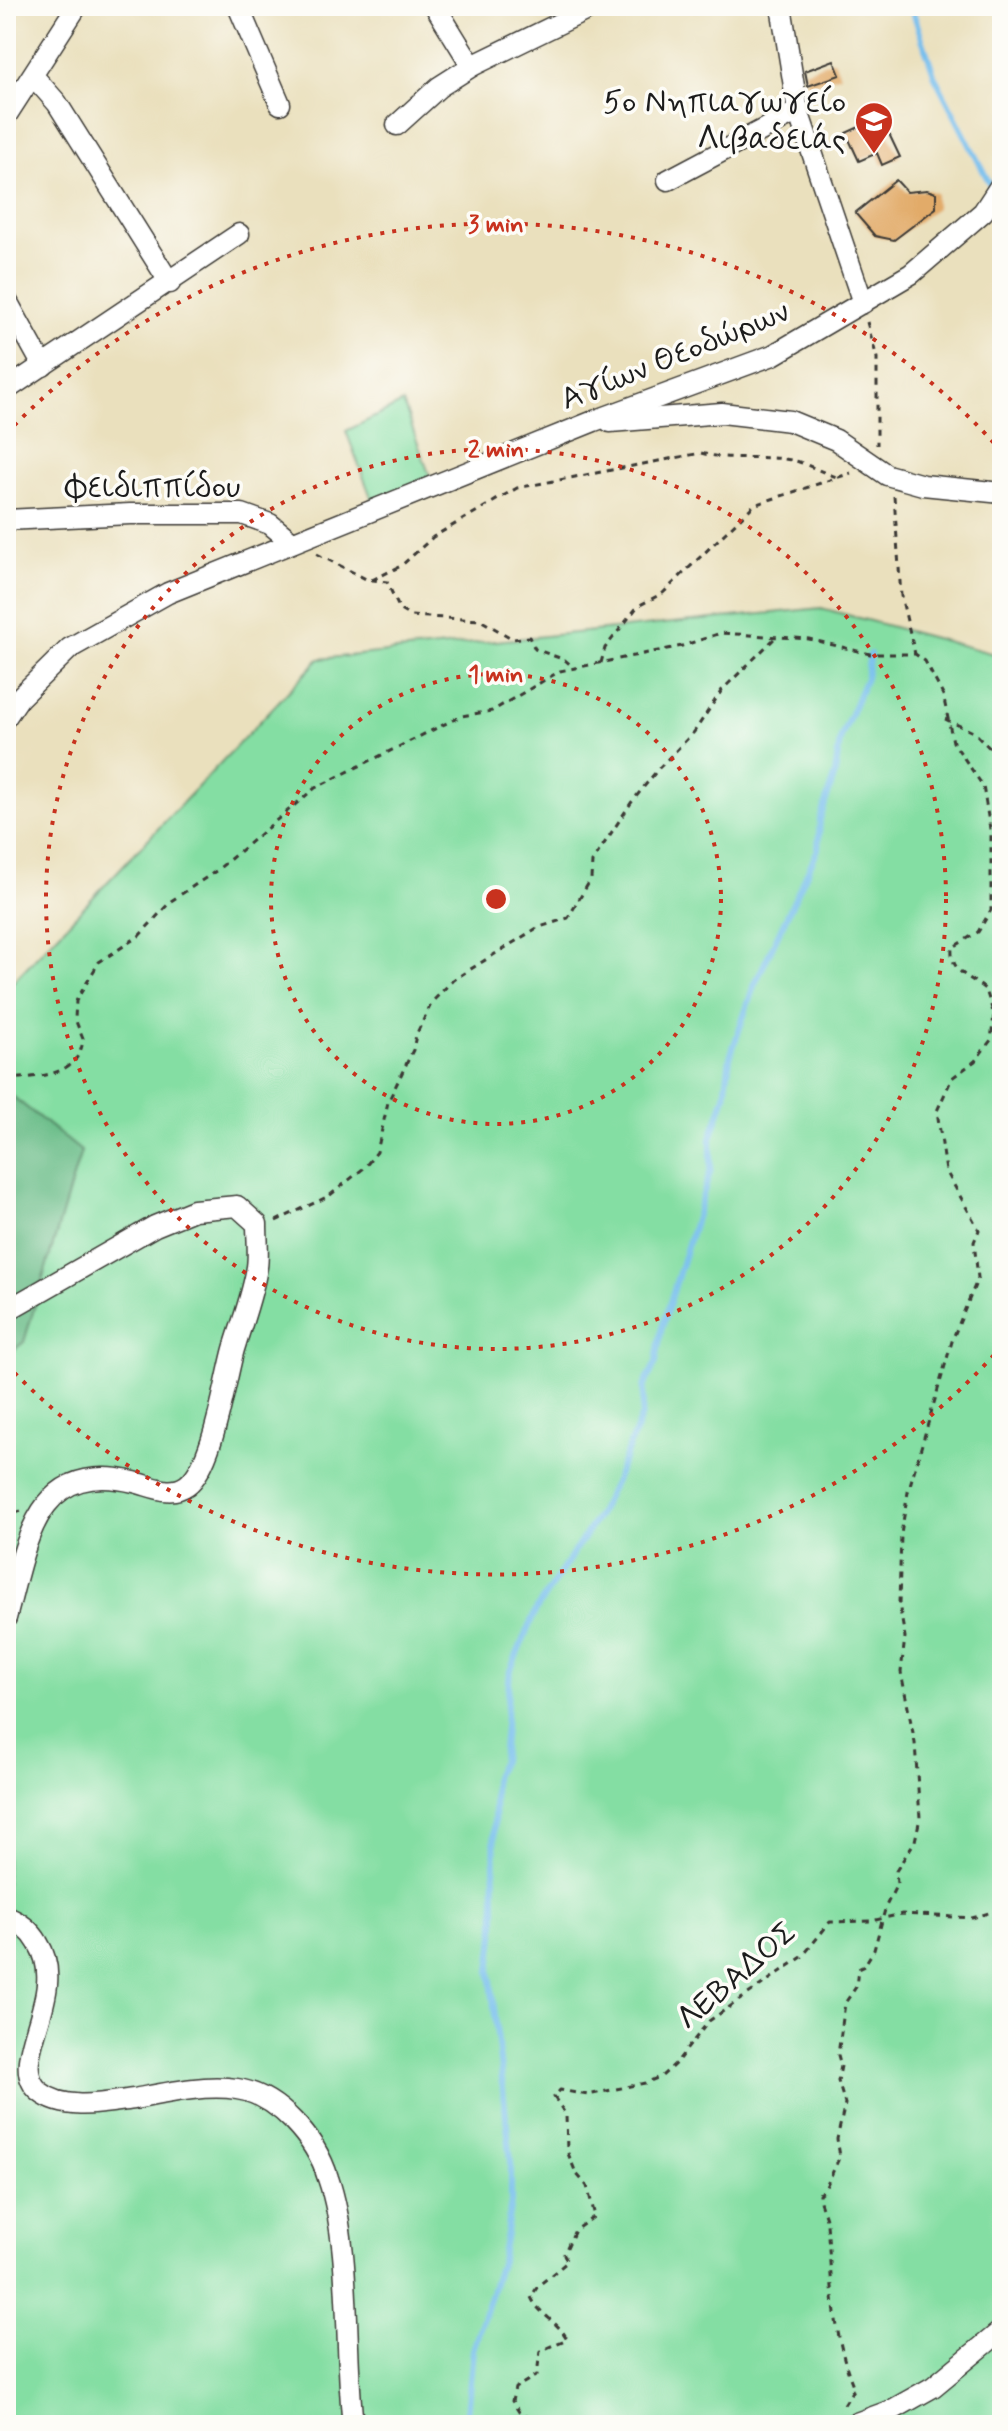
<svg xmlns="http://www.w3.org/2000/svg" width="1008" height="2431" viewBox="0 0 1008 2431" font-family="Mynerve,sans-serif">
<rect width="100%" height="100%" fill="#fdfcf7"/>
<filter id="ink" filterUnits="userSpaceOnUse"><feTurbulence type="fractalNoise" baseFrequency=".0125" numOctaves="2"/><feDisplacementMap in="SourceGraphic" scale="16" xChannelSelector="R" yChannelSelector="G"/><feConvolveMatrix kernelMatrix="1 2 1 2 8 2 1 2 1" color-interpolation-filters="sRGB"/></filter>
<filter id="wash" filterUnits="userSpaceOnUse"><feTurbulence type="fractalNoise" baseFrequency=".006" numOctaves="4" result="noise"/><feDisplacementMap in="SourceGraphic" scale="32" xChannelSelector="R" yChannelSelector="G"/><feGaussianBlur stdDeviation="1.8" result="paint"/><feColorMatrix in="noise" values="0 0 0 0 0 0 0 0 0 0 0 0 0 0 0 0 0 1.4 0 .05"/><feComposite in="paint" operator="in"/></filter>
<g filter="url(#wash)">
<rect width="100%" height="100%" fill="#eae0bd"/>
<g fill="#84dea3" stroke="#507d60" stroke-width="2">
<path d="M403,403l28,76 -57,26 -28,-74z"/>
<path d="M821,608l181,48v1769h-996v-1436l313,-330z"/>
</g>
<path fill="#6bbd89" stroke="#446c52" stroke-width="2" d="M6,1091l75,60 -57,191 -18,14z"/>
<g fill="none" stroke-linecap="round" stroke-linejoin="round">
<g stroke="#75beed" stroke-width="6">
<path d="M911,6l24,71 57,111"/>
<path d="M997,203l5,15"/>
<path d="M466,2425l7,-75 29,-93 9,-55v-41l-21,-190 5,-44 -1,-150 8,-16 8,-90 26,-61 61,-93 18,-36 27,-66 2,-28 12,-25 5,-31 50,-162v-31l14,-42 5,-39 24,-71 64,-137 2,-30 15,-45 5,-34 26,-62 4,-24"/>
</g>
</g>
<g id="blocks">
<g fill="#e2ab69">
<path d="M834,60l6,15 -32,11 -3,-15z"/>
<path d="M881,117l19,40 -18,8 -5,-12 -18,8 -13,-28z"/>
<path d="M896,180l11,12 20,-2 9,3v15l-42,32 -19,-4 -20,-23z"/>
</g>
</g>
</g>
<g filter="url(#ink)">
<use href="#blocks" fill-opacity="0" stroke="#3b3934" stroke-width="2"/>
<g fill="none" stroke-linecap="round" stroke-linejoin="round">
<g stroke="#3b3934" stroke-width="23">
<g id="minor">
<path d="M238,6l42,98"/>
<path d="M435,6l37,60"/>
<path d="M781,6l17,105 65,192"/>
<path d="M34,77l23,26 113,180"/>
<path d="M6,116l71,-110"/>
<path d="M397,125l42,-38 33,-21 123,-60"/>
<path d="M668,180l130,-69"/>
<path d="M6,299l37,67"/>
<path d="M6,390l233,-156"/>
<path d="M610,422l112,-9 68,8 46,19 51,35 36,10 79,8"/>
<path d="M6,520l124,-6h112l28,10 22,18"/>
<path d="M6,717l13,-19 51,-50 98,-55 426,-172 179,-66 138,-81 72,-62 19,-29"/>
<path d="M6,1311l149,-85 39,-16 43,-4 20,18c0,14 2,30 0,43 -4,27 -15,55 -23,82 -9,32 -21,117 -47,136 -17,12 -35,1 -53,-3 -100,-24 -108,64 -128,136"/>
<path d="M6,1917c13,4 25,14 32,26 33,52 -35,119 2,149 25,20 65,11 94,7 32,-6 70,-15 103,-10 41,6 79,50 91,89 24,69 16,171 25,247"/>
<path d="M851,2425l41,-15 41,-23 69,-57"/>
</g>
</g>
<g stroke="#3b3934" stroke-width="3" stroke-dasharray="6 6" stroke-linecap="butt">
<path d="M867,322l10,36v87"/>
<path d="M894,496l7,100 14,58"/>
<path d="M317,554l49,25 21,3 13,28 10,6 70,4 33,19 16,-2 6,12 30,11 9,8"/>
<path d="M372,580l29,-14 32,-29 84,-49 184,-35c30,9 69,0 98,9 14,5 27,12 41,16"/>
<path d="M601,663l4,-15 33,-42 25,-13 91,-88 97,-32"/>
<path d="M945,719l30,14 27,28"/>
<path d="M6,1079c30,-2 74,-2 77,-40l-8,-20 1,-18 23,-39 40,-26 32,-35 45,-30 99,-83 146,-72 31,-5 68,-40 122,-25 39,-13 88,6 61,15h45l10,7 18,34 10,47 30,44 8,49v75l-13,22 -26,16c-2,25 18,28 34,42l8,25 -3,25 -16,21 -23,17 -15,33 9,60 33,59 -5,12 4,36 -25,60 -45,154 -7,42 -2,70 6,33 -4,35 14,71 5,75 -5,23 -19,30 1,13 -11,22 -12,44 -10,16 -6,3 -2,18 -11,16 -7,52 3,11 -3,15 7,23 -8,35 3,17 -15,33 -6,5c0,11 7,19 8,30 5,57 5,109 27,164l-12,20"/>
<path d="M276,1221l53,-25 35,-28 13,-16 11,-50 25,-52 3,-15 16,-33 21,-22 84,-52 31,-10 23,-39 1,-17 39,-59 28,-35 35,-36 28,-42 54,-53"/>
<path d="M6,1516l15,-5"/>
<path d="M6,2412l6,13"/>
<path d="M540,2425l-21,-13 -7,-11 3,-13 22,-13 3,-24 27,-12c-9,-18 -28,-24 -36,-42l7,-11 29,-24 -3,-8 11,-24 20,-14 -8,-30 -11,-13 -9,-22 -1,-36 -12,-18 6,-7 28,5 57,-12 17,-7 14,-13 33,-42 93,-64 28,-35 41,-1 31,-7 70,4 30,-9"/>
</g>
<use href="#minor" stroke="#fff" stroke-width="20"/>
</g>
</g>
<g fill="none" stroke="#c8321e" stroke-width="4" stroke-dasharray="4 8">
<circle cx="496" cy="899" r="225"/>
<circle cx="496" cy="899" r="450"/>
<path d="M1002 1346A675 675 0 0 1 6 1364M6 434A675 675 0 0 1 1002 452"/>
</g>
<defs>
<g id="school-pin" transform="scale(2)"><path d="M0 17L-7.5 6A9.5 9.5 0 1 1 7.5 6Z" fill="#c8321e" stroke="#fdfcf7"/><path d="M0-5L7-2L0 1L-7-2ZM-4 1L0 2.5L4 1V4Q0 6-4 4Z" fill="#fff"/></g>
</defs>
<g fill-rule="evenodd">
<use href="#school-pin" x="874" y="121"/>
</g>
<g text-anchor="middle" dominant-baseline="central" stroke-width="7" stroke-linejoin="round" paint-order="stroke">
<g font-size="32" fill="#1c1c1c" stroke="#fdfcf7" text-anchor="end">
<text x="846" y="103">5ο Νηπιαγωγείο<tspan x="846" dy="37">Λιβαδειάς</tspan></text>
</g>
<g font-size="32" fill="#1c1c1c" stroke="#fdfcf7">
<text transform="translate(675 356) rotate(-22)">Αγίων Θεοδώρων</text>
<text x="153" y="488">Φειδιππίδου</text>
<text transform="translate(737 1976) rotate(-41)">ΛΕΒΑΔΟΣ</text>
</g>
</g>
<circle cx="496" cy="899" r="12" fill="#c8321e" stroke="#fdfcf7" stroke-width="4"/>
<g font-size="24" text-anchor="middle" font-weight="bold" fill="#c8321e" stroke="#fdfcf7" stroke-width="7" stroke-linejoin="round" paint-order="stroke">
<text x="496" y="232">3 min</text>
<text x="496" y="457">2 min</text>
<text x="496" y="682">1 min</text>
</g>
<rect width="1008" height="2431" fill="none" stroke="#fdfcf7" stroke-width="32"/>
</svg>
